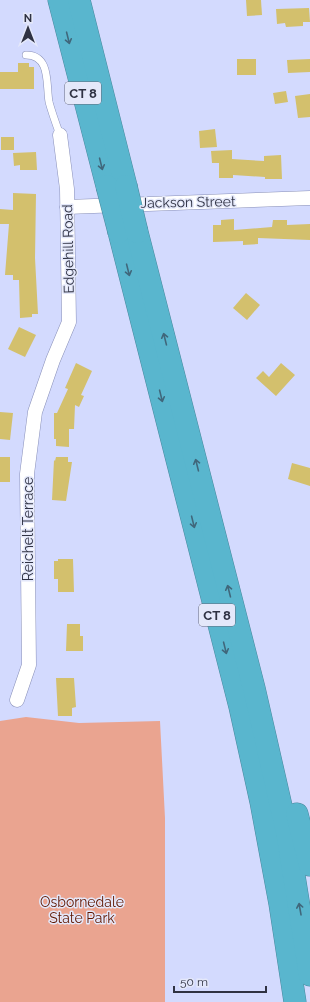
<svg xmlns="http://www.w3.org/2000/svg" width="310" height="1002" viewBox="0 0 310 1002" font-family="Raleway,sans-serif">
<rect width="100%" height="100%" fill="#d3dafe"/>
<path fill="#eaa490" d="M26,717l53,6 81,-2 5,97v184h-165v-281z"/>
<g fill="#d3c06d">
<path d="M246,0h15l1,15 -15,1z"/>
<path d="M309,8l1,14h-7v4l-17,1 -1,-4 -8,1 -1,-15z"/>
<rect x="237" y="59" width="19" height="16"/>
<path d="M310,59v13l-22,1 -1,-13z"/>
<path d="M18,63h11v4h5v22h-34v-17h18z"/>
<path d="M286,91l2,11 -13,2 -2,-11z"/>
<path d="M310,94v23l-12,1 -3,-22z"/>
<path d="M215,129l2,18 -17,1 -1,-17z"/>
<rect x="1" y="137" width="13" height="13"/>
<path d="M232,150v9l32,2v-5l17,-1 1,24h-17v-2l-32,-2v3h-14v-15h-7l-1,-12z"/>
<path d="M36,152l1,18h-17v-5l-6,1 -1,-13z"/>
<path d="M13,193l23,1 -1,64 3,56h-6v3l-12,1 -1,-38h-6v-5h-8l4,-51h-9v-15l13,1z"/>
<path d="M234,219v11l38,-3 1,-7h14v5l23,-1v16l-52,-2v6l-15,1v-4l-30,1v-17h8v-5z"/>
<path d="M246,293l14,12 -13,15 -14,-12z"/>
<path d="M19,327l17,8 -11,22 -17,-8z"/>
<path d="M76,363l16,8 -11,24 3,1 -5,11 -4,-2 -1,24h-5v18l-13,-1v-7h-2v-26h3l11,-24 -3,-1z"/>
<path d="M281,363l14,12 -19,21 -20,-18 7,-7 6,6z"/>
<path d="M0,412l13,1 -3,27 -10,-1z"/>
<rect x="0" y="457" width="10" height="25"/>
<path d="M56,457h12v5h4l-6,39 -14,-1 2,-40 1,1z"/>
<path d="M292,463l18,5v18l-22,-7z"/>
<path d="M58,559h15l1,33h-16v-13h-4v-18h4z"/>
<path d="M67,624h13v12h3v15h-17z"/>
<path d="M56,678h18l2,29 -4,1v8h-14z"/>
</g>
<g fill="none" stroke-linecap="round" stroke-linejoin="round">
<g stroke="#888fb8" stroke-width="8">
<path id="service" d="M26,55c25,0 20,30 23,47 3,11 7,22 11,33"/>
</g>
<g stroke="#888fb8" stroke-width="15">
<g id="minor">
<path d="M67,207l243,-9"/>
<path d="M17,700l12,-35 -2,-191 8,-62 18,-52 16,-38 -2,-133 -7,-54"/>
</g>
</g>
<g stroke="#4a889d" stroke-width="23">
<g id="motorway">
<path d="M59,0l48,186"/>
<path d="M79,0l47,186"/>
<path d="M119,232l121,475 21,95 19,102 15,98"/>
<path d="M137,232l117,456 33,144 23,143"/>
<path d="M297,814l13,51"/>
</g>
</g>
<use href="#service" stroke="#fff" stroke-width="7"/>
<use href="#minor" stroke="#fff" stroke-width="14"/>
<use href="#motorway" stroke="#59b6ce" stroke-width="22"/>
<g stroke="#4a889d" stroke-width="23" stroke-linecap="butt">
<g id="motorway-bridge">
<path d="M107,186l12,46"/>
<path d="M126,186l11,46"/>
</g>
</g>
<use href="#motorway-bridge" stroke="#59b6ce" stroke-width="22"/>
</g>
<defs><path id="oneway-shaft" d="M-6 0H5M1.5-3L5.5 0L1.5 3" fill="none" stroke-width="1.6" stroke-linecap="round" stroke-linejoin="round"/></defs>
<g stroke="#40677b">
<use href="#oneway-shaft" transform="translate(68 38) rotate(76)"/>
<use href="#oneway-shaft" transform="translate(101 164) rotate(76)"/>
<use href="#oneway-shaft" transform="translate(128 270) rotate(76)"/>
<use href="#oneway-shaft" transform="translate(165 339) rotate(-104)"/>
<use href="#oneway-shaft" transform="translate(161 396) rotate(76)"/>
<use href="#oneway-shaft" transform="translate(197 465) rotate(-104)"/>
<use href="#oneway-shaft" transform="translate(193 522) rotate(76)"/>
<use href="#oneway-shaft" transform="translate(229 591) rotate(-104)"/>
<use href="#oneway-shaft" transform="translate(225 648) rotate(76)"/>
<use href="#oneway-shaft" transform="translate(300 909) rotate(-100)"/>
</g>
<g text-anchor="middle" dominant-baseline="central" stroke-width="3" stroke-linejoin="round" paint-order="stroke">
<g fill="#e4e8fa" stroke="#65697a" stroke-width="1">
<rect x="65" y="82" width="36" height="22" rx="3"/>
<rect x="199" y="604" width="36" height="22" rx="3"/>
</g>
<g font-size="13" font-weight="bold" fill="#2f3243">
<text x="83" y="93">CT 8</text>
<text x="217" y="615">CT 8</text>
</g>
<g font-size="14" fill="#2f3243" stroke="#e4e8fa">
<text transform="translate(188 202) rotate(-1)">Jackson Street</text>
<text transform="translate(68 249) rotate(-91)">Edgehill Road</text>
<text transform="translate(28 529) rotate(-90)">Reichelt Terrace</text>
</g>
<g font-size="14" fill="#601700" stroke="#e4e8fa">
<text x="82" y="902">Osbornedale<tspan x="82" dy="16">State Park</tspan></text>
</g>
</g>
<g transform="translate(28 28)" stroke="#e4e8fa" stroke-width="3" paint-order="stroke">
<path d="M0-3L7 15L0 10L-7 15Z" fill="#2f3243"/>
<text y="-6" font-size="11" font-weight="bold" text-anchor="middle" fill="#2f3243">N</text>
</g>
<path d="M174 986v6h92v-6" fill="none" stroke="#2f3243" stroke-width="2"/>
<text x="180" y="986" font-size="12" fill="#2f3243" stroke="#e4e8fa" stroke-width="3" paint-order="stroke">50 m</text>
</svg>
